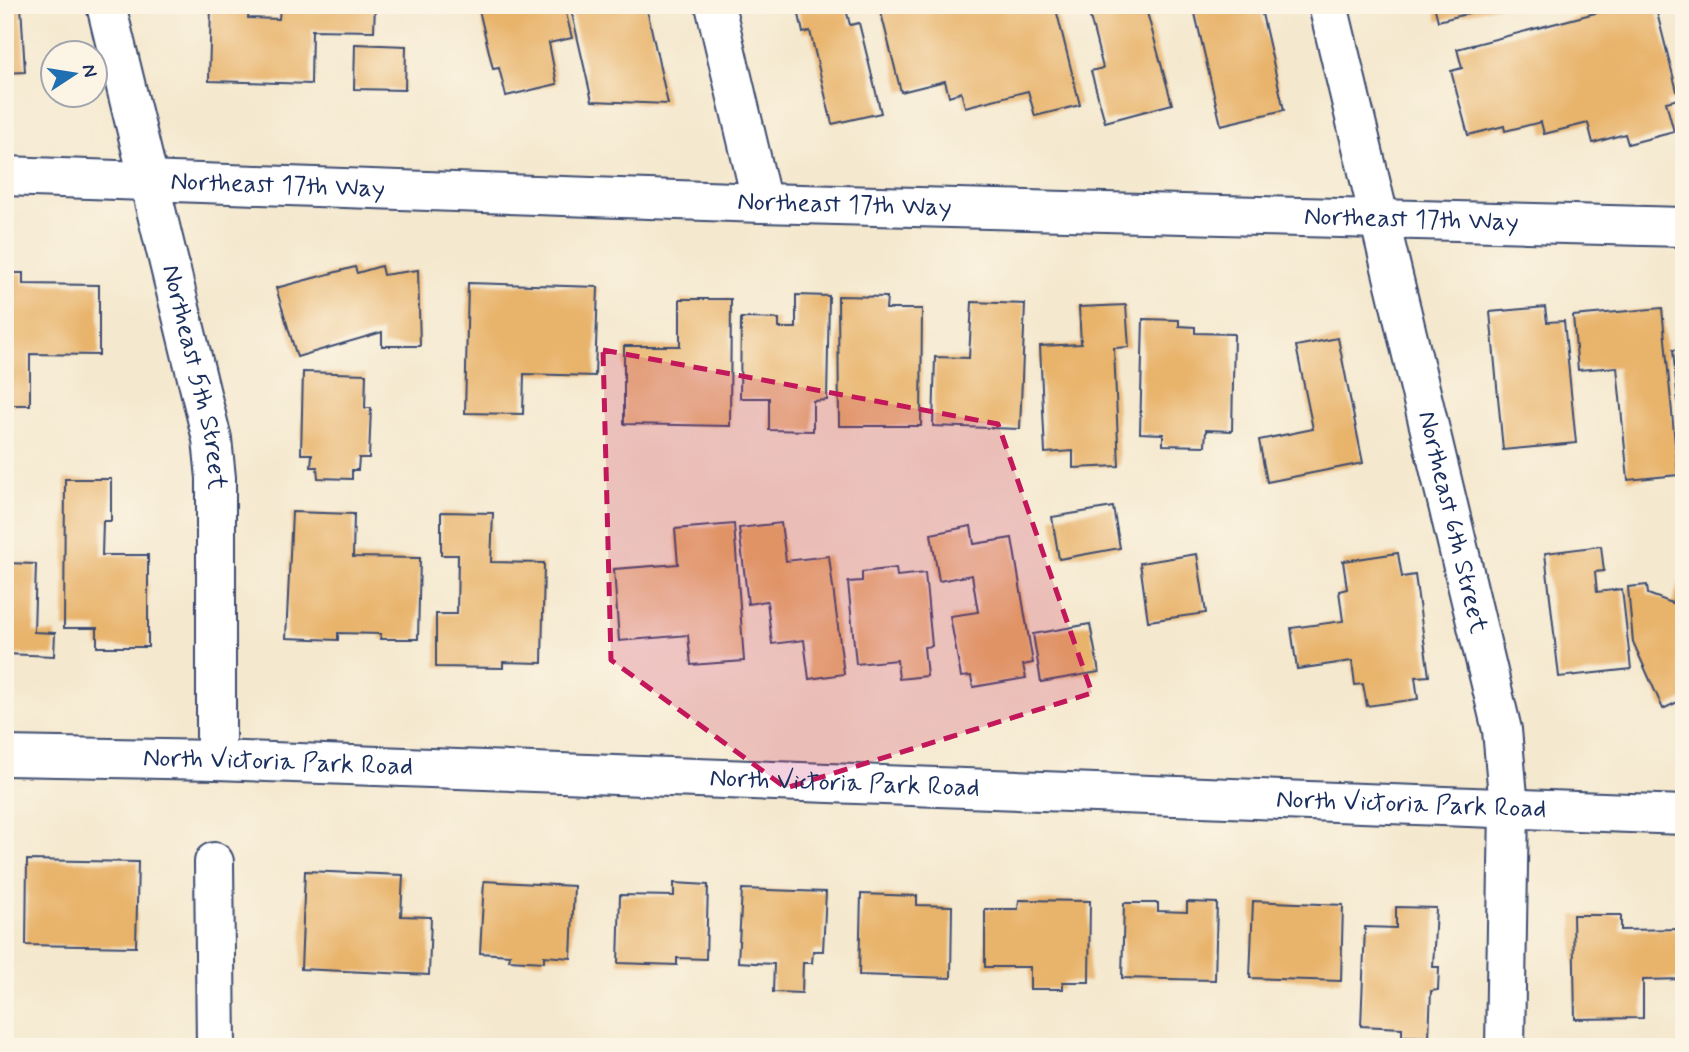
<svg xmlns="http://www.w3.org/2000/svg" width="1689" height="1052" viewBox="0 0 1689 1052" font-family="Mynerve,sans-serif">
<rect width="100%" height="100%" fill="#fcf5e5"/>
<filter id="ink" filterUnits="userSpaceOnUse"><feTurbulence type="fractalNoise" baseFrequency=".0143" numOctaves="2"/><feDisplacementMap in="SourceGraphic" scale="14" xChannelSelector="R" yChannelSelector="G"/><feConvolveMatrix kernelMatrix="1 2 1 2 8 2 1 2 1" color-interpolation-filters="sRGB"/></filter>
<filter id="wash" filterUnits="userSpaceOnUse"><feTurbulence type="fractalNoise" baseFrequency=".00686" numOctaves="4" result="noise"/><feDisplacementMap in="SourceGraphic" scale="28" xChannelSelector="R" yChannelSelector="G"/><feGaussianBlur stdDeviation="1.57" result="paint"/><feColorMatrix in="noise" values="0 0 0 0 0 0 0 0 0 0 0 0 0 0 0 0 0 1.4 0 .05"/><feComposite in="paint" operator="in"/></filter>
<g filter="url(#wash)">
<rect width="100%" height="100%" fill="#f4e8ce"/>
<g id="blocks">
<g fill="#e8b36b">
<path d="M5,5h16l4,67 -20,1z"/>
<path d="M211,5h38l-1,13 31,1 1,-12 95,-2 -1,26 -62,-1 -1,54 -102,-3z"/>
<path d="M503,5h61l8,33 -23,5 8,41 -51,12 -7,-28 -6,1 -14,-59z"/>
<path d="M570,5h76l22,99 -76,-3z"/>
<path d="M797,5h48l5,20 9,-2 22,90 -49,11 -22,-93 -7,2z"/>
<path d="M879,5h176l25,100 -45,11 -7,-25 -63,16 -4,-15 -12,4 -4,-15 -44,11z"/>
<path d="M1087,5h58l27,99 -67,18 -14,-51 12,-3z"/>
<path d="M1193,5h67l24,105 -63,15z"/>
<path d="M1434,5h65v1l-61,15z"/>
<path d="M1626,5h29l24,94 -13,3 8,30 -46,12 -3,-10 -32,9 -5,-20 -44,11 -3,-12 -36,9 -1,-5 -36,9 -17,-64 11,-3 -5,-19z"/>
<path d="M355,44l51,2 -1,44 -51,-1z"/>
<path d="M381,266l2,9 35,-5 2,76h-38v-14l-85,25 -21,-69 79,-21 2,6z"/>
<path d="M5,273h18v11l76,1v70l-69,-1v51h-25z"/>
<path d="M468,283l130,4 -3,89 -71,-2 -1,40 -58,-1z"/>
<path d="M796,295l33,1 -2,104 -14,1v30l-44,-1v-32h-29l1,-80 38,1v9h17z"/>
<path d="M838,296l49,1 -1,12h36l-1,117h-82z"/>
<path d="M680,299h51l-1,127 -106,-2v-78h56z"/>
<path d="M972,302l53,2 -5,125 -87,-3 2,-69 34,1z"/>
<path d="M1126,305l3,42 -15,1 5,118 -46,2v-17l-28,2 -5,-107 41,-2 -2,-37z"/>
<path d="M1545,307l2,15 17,-1 12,122 -73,7 -13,-138z"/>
<path d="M1662,308l16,167 -50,5 -11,-113 -39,3 -5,-54z"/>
<path d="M1143,319l36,1v6l16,1v6l39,1 -2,97 -26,-1 -1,16 -42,-1v-11l-23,-1z"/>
<path d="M1338,338l25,125 -96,19 -8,-42 54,-11 -17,-83z"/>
<path d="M1684,349v97h-2l-9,-96z"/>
<path d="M303,372l63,2 -1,34h6l-2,50h-10l-1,12h-6v9l-34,-1 -1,-11h-6l1,-13h-11z"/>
<path d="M65,479h46v42h-8l-1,34h46v92h-51v-19h-33z"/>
<path d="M1113,507l7,41 -61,11 -7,-42z"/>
<path d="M292,512l62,2 -1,43 67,1 -2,81h-38l1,-5 -43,-1v7l-52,-2z"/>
<path d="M441,512l52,1 -2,49 53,1 -2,100 -39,-1v6l-67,-1v-53h21l1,-59h-17z"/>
<path d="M781,523l5,38 43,-5 15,118 -35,5 -5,-39 -32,4 -5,-43 -19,3 -9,-76z"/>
<path d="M734,524l10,137 -53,4 -3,-30 -69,6 -5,-72 64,-5 -3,-35z"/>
<path d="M971,526l3,18 38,-6 21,125 -10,2 3,13 -53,9 -2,-11 -10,1 -11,-61 28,-4 -6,-37 -33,6 -8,-47z"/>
<path d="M1601,546l3,25 -9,1 2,20 25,-3 9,80 -72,8 -14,-124z"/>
<path d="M1398,553l4,24 13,-2 14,101 -14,1 3,22 -51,7 -4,-22 -8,1 -3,-24 -55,8 -6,-41 52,-7 -4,-30 8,-2 -4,-28z"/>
<path d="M1197,554l9,59 -58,8 -8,-58z"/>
<path d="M5,563l31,1 -2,68 21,1 -1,23 -49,-2z"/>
<path d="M896,568l1,8 28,-3 7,73 -8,1 3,29 -28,3 -2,-19 -41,4 -8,-82 14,-1v-9z"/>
<path d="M1679,584l5,2v113l-21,10 -30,-67 -5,-55 19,-2 1,9 24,9z"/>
<path d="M1090,624l9,48 -58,10 -8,-48z"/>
<path d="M27,860l111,2 -2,85 -110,-2z"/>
<path d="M305,871l98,4 -2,41 30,1 -2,58 -128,-6z"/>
<path d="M484,881l90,5 -3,72 -27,-2v6l-35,-2 1,-5 -30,-2z"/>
<path d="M674,883l34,2 -2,74 -29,-1v7l-59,-2 2,-68 54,1z"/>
<path d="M742,889l84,3 -3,59h-10l-1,12h-9l-1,30 -29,-1 1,-28 -36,-2z"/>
<path d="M861,894l56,2v9l35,1 -1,72 -92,-3z"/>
<path d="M1019,900l71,1 -1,81h-26v7h-33v-22h-45v-58h33z"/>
<path d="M1253,901l90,4 -2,76 -91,-3z"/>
<path d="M1187,902l30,1 -2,77 -93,-2 2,-75h34v8l29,1z"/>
<path d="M1396,907l40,1 -3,59h6l-1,23 -7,1 -2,46 -27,-1v-8l-41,-2 4,-99 31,1z"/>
<path d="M1573,915h48v15l63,-1v50l-41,1v38l-68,1z"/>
</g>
</g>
</g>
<g filter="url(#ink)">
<use href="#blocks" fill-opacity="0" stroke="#3c4b6f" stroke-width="2"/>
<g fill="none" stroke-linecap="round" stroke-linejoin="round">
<g stroke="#3c4b6f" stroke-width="42">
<g id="minor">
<path id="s1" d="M106,5l106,434 4,39v282"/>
<path d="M715,5l47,198"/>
<path id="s2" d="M1328,5l174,725 7,77 -4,240"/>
<path id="s3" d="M5,176l757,27 922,24"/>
<path id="s4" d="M5,756l211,4 1468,55"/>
<path d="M214,862l2,185"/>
</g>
</g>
<use href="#minor" stroke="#fff" stroke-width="38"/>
</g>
</g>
<path fill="#c2185b" fill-opacity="0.2" stroke="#c2185b" stroke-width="5" stroke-dasharray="14 9" stroke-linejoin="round" d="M603,350l395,74 94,269 -306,95 -175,-128z"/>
<g text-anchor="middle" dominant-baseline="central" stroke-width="6" stroke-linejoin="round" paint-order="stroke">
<g font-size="26" fill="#1b2f5e" stroke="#fcf5e5">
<text stroke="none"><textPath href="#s3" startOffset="273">Northeast 17th Way</textPath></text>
<text stroke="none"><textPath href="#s3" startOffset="840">Northeast 17th Way</textPath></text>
<text stroke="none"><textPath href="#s3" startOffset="1407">Northeast 17th Way</textPath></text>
<text stroke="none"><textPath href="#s1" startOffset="383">Northeast 5th Street</textPath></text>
<text stroke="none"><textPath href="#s2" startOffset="532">Northeast 6th Street</textPath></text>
<text stroke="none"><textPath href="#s4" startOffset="273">North Victoria Park Road</textPath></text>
<text stroke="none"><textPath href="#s4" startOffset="840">North Victoria Park Road</textPath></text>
<text stroke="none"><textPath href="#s4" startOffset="1407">North Victoria Park Road</textPath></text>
</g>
</g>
<rect width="1689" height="1052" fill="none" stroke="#fcf5e5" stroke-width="28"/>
<g transform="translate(74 74) rotate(78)"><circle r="33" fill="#fcf5e5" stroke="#a2a6af" stroke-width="2"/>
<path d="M0-5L12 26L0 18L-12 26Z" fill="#1f6fb2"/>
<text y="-10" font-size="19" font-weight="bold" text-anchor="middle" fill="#1b2f5e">N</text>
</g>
</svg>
